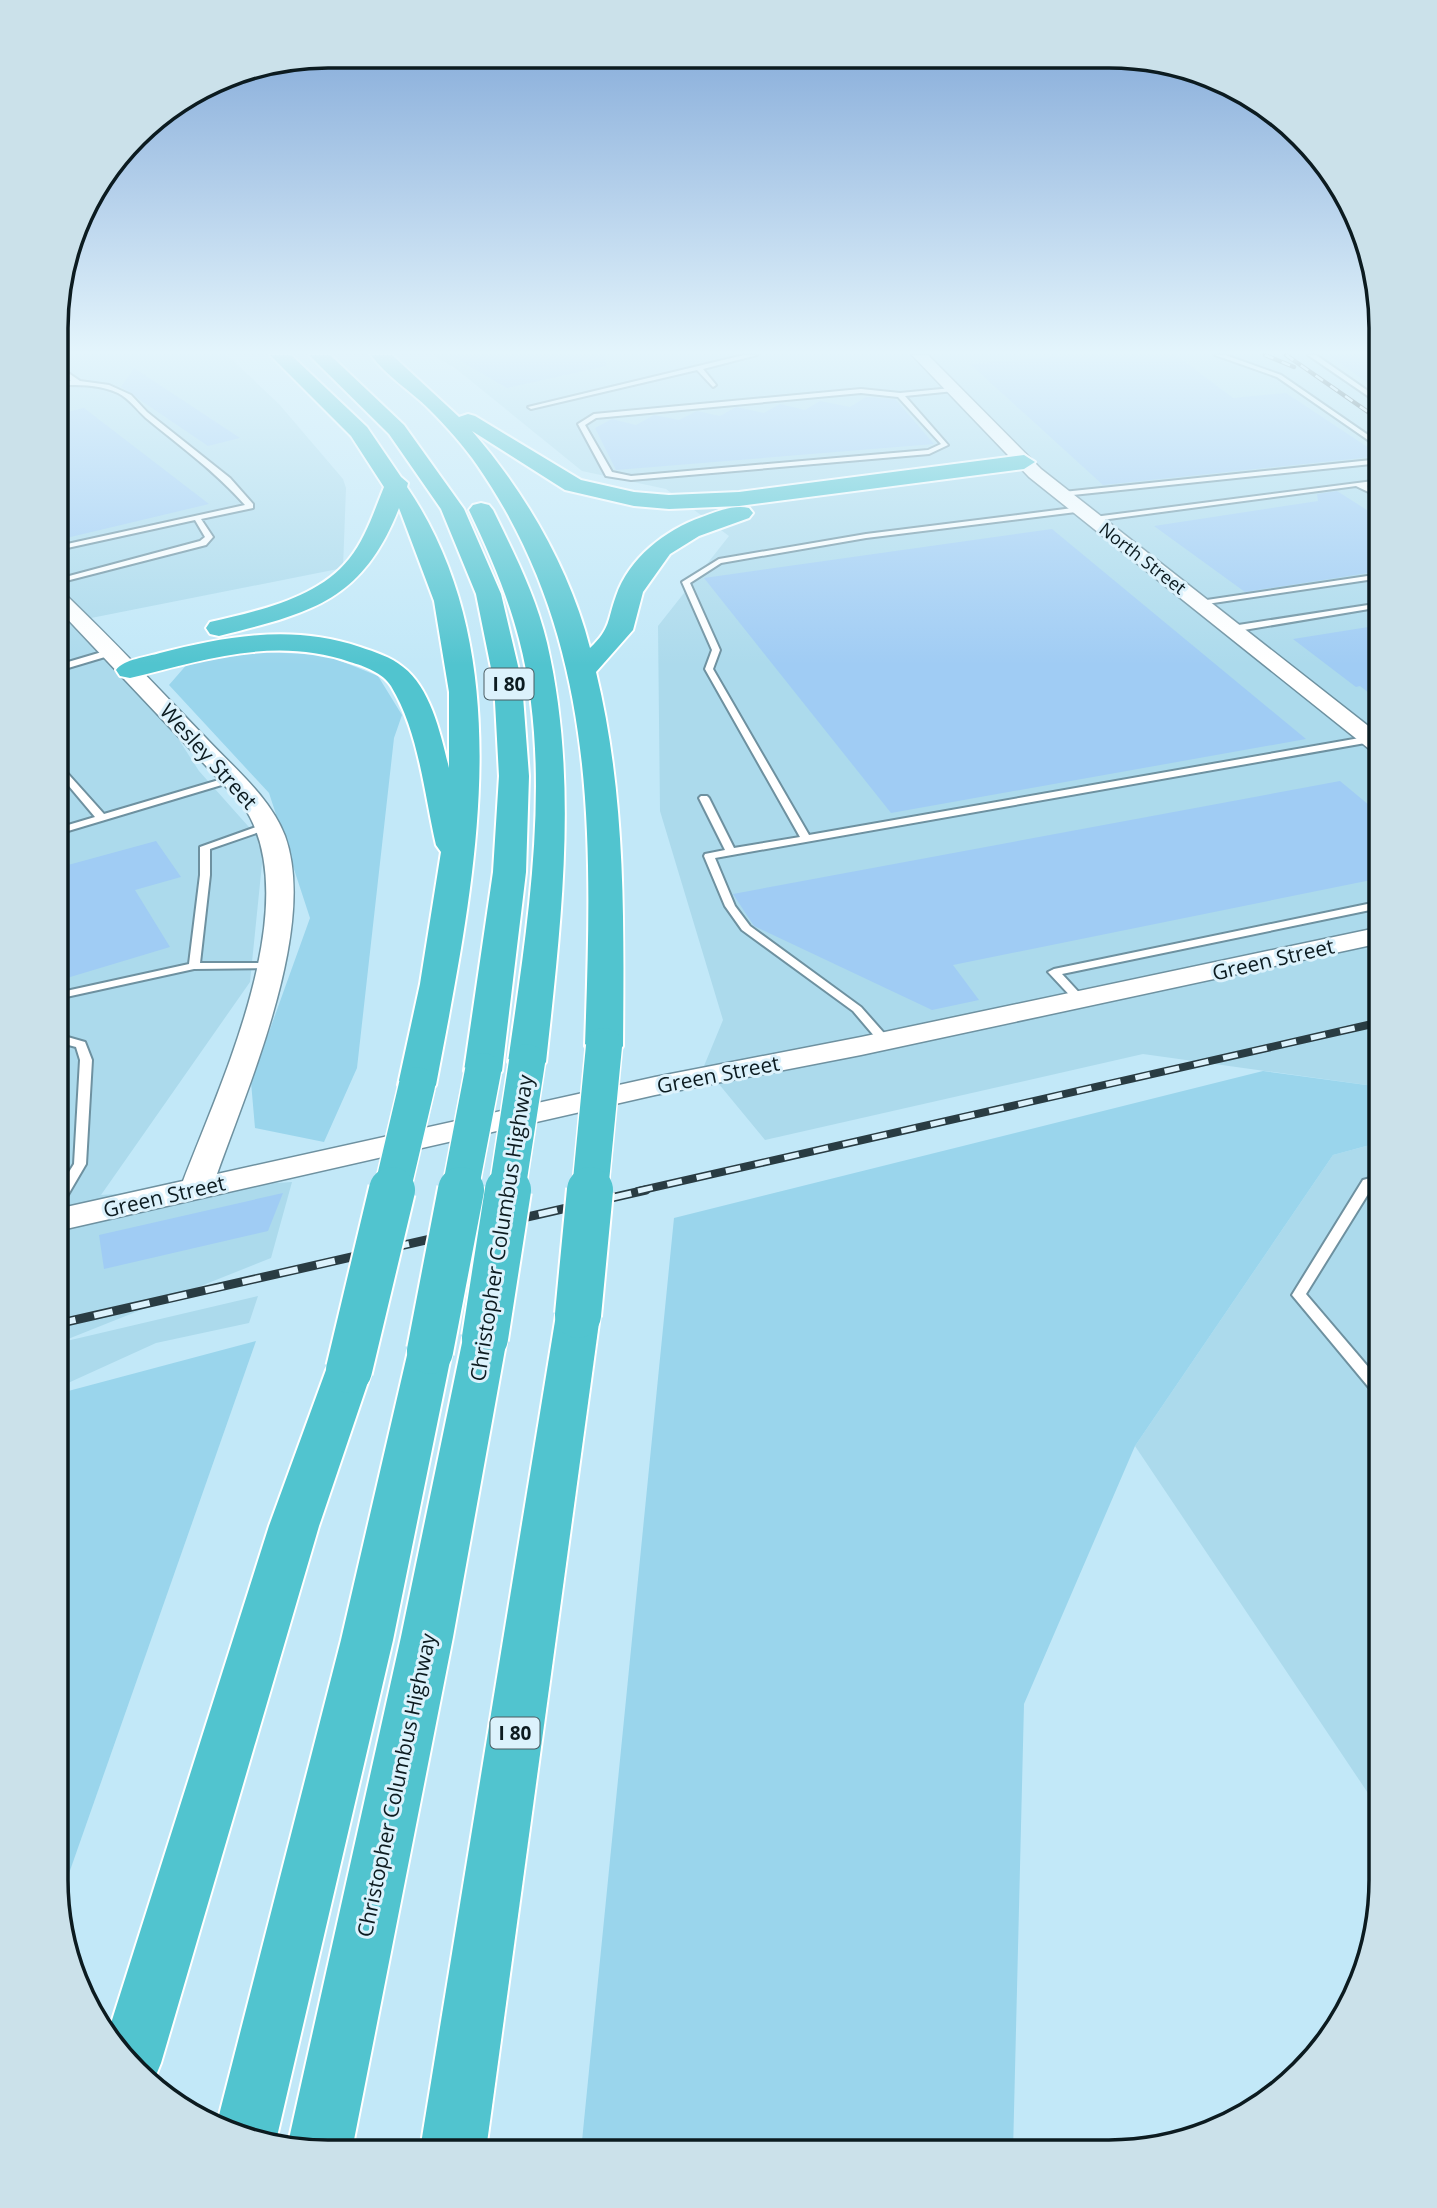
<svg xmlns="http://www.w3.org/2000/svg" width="1437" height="2208" viewBox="0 0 1437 2208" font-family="'Open Sans',sans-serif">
<rect width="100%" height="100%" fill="#c2e8f8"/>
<g fill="#acdaec">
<path d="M58,355h169l52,49 64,75 3,9 -3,80 -257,51 44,45 69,107 65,73 -14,138 -149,213 191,-13 -21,76 -213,85 200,-47 -9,27 -93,20 -99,45z"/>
<path d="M433,355h948v732l-238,-33 -378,86 -61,-74 19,-46 -63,-209 -2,-185 71,-90 -63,-47 -84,-18 -127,-103z"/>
<path d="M1381,1142l-1,669 -245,-365 198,-291z"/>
</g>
<g fill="#9ad5ec">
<path d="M244,651l82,4 52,21 24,39 -8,23 -37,330 -33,74 -69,-14 -4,-46 59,-164 -41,-125 -100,-108 20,-23z"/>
<path d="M1263,1071l118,16v55l-48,13 -198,291 -111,258 -11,448 -432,-1 93,-933z"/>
<path d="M256,1341l-196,558 -4,-19 1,-486z"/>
</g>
<g fill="#a0ccf4">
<path d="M450,355h155l1,11 -99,22z"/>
<path d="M1075,355h101l57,43 53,-5 95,63 -278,29 -133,-121z"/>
<path d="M1328,355h53v37z"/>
<path d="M134,368l106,70 -32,8 -87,-59z"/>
<path d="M866,397l29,2 39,45 -318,26 -21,-42 17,-9 24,6 18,-10 25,5 18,-9 23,5 16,-9 28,6 16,-9 25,6 15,-9 30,6z"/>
<path d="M84,408l125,96 -151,36v-126z"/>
<path d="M1337,491l44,28v52l-136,21 -91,-66 164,-25 -1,-7z"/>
<path d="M1052,529l254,210 -415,74 -187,-235z"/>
<path d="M1381,625v77l-21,-16 -4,1 -63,-48z"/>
<path d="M1340,781l41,34v63l-428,87 26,35 -47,10 -178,-84 -21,-32z"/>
<path d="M156,841l25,36 -46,13 35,57 -113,34v-113z"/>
<path d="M283,1193l-15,38 -164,38 -5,-34z"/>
</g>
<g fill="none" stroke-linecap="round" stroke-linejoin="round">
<g stroke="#6e91a0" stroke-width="4">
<g id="service">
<path d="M744,355h13l-54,14 13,16 -3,2 -16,-17 -166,39 -3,-2z"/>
<path d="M1215,355h10l56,20 100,69v5l-104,-72z"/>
<path d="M1308,355h8l65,45v5z"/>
<path d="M58,366l22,15 29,4 22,10 16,17 83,66 23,26v4l-52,11 12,18 -7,8 -148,38v-4l142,-38 5,-4 -10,-17 -137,30v-4l187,-41c-29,-33 -65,-59 -99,-87 -10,-9 -16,-19 -28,-25 -19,-9 -40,-8 -60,-8v-4h13l-13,-10z"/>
<path d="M952,388l3,2 -1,1 -49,5 43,49 -19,9 -298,26 -25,-4 -28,-52 16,-10 267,-25 39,4zM861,393l37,4 43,47 -13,6 -297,26 -19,-4 -27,-47 11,-7z"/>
<path d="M1381,459v4l-318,33 -4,-2 4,-2z"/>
<path d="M1381,480v4l-14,2 14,7v5l-25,-12 -262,35 -4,-2 4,-2z"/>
<path d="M1081,507h3v4l-218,27 -145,25 -31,20 30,67 -7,19 96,166 562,-99 5,3 -5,3 -656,116 20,48 15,20 111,81 30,34 -2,3h-8l-28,-33 -111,-81 -17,-24 -21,-50 1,-2 20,-4 -26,-52 2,-2h6l2,2 25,50 66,-11 -95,-168 7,-19 -30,-68 37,-23 147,-25z"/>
<path d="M1381,574v4l-181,27 -4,-2 4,-2z"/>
<path d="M1381,603v4l-149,25 -4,-3 4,-3z"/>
<path d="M73,611l4,2 -1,2 -18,4v-4z"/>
<path d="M112,649l3,1v4l-57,17v-6z"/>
<path d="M58,765l3,1 43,48 125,-37 3,-1 5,3 -2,2 -177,53v-6l37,-11 -37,-44z"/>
<path d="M267,823l5,3 -1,2 -61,21v26l-10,88h71l6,3 -2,2 -81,1 -137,30v-6l132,-29 11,-89v-28z"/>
<path d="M1377,902l4,1v9l-6,-3 -313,65 24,26 -6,3 -4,-1 -28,-30 6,-3z"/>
<path d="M57,1034l28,8 7,18 -6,104 -24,41 -5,1v-15l17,-27 6,-104 -4,-13 -19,-5z"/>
<path d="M1381,1175v9l-8,2 -67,108 75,88v15l-5,-1 -84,-101 71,-115z"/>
</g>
</g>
<g stroke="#6e91a0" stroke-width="3">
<g id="tertiary">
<path d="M912,355h16l113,114 340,267v18l-8,-2 -344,-275z"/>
<path d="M58,592l7,2c48,46 94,95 141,144 28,30 64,59 79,98 33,91 -37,250 -68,338l438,-97 206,-40 520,-110v16l-520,112 -206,40 -598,136v-22l126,-28c37,-97 126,-282 59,-377l-184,-195z"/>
</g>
</g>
<g stroke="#fff" stroke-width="4">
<g id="motorway">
<path d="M270,355h21l76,72 34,50 7,6 -1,4c118,174 65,406 29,598l-6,9 -13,3 -13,-3 -6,-9 22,-101 21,-132 -5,-7c-12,-52 -17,-113 -45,-159 -8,-13 -27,-20 -41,-24 -75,-26 -146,-2 -220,16l-10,-2 -4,-6c8,-11 31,-13 44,-17 66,-17 133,-29 200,-6 15,5 31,10 43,20 28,21 38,69 46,101v-76l-15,-91 -35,-93c-37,94 -89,105 -180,128l-9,-2 -4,-6 4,-6c47,-11 107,-23 139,-63 17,-21 25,-48 35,-72l-33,-51z"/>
<path d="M309,355h21l74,70 60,84 37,85 21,89 7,93 -3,96 -24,199 -6,8 -13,4 -13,-4 -6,-8 29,-199 6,-96 -5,-93 -18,-89 -35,-85 -52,-75z"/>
<path d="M371,355h21l67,62 9,-3 7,2 106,64 53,12 35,3 70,-3 285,-37 11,7 -11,7 -285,37 -70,3 -35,-3 -69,-16 -93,-59c53,61 98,138 118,217 21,-20 17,-27 26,-52 13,-38 49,-66 86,-79 14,-5 32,-13 47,-9l4,5 -4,5 -50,18 -29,18 -27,38 -10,38 -37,42c30,123 28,248 27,374l-6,8 -13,3 -13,-3 -6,-8c7,-205 15,-404 -108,-581 -13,-19 -31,-39 -48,-56 -18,-18 -43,-33 -58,-54z"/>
<path d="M481,503l8,2 4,5c21,43 43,86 54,133 32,138 14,280 -1,419l-6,8 -13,4 -13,-4 -6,-8c19,-134 46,-290 11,-423 -12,-46 -30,-87 -50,-129l4,-5z"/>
<path d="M578,1299l16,5 6,11 -114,835h-66l136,-835 6,-11z"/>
<path d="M485,1322l16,4 6,12 -54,299 -101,513h-59l-6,-2 114,-511 62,-299 6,-12z"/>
<path d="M430,1334l16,5 6,12 -59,289 -118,505 -59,-18 125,-487 67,-289 6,-12z"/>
<path d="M349,1353l16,5 7,12 -53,156 -158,537 -9,22 -45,-49 162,-510 57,-156 7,-12z"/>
</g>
</g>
<use href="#service" fill="#fff" fill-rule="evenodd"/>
<use href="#tertiary" fill="#fff" fill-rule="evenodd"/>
<use href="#motorway" fill="#51c4cf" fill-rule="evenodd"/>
<g stroke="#293c43" stroke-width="4.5">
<g id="rail-far2">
<path d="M1265,355l29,12"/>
<path d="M1286,355l95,66"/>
</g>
</g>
<g stroke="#293c43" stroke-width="8">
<path id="rail-far1" d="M638,1191l743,-169"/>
</g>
<g stroke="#293c43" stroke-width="9">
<path id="rail" d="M57,1324l589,-134"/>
</g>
<use href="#rail-far2" stroke="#dcf2fc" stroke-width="2.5" stroke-dasharray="9" stroke-linecap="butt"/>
<use href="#rail-far1" stroke="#dcf2fc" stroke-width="5" stroke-dasharray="15" stroke-linecap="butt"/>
<use href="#rail" stroke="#dcf2fc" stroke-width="6" stroke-dasharray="19" stroke-linecap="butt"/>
<g stroke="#fff" stroke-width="39" stroke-linecap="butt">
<g id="motorway-bridge-far1">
<path d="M392,1191l25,-106"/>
<path d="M460,1191l23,-120"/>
<path d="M507,1191l20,-129"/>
<path d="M590,1191l14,-145"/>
</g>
</g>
<g stroke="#fff" stroke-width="50" stroke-linecap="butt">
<g id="motorway-bridge">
<path d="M578,1315l12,-125"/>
<path d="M485,1338l23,-148"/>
<path d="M430,1351l31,-161"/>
<path d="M349,1370l43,-180"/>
</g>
</g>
<use href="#motorway-bridge-far1" stroke="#51c4cf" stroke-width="36"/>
<use href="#motorway-bridge" stroke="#51c4cf" stroke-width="46"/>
</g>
<linearGradient id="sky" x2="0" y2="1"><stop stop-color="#7ca4d6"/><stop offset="0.53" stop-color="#e4f5fc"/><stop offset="1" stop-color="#e4f5fc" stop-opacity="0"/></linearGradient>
<rect width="1437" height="665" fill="url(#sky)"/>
<g text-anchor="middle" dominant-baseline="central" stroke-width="6" stroke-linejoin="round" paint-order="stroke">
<g font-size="18" fill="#0c1b20" stroke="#dcf2fc">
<text transform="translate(1143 558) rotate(38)">North Street</text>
</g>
<g fill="#dcf2fc" stroke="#4a5c62" stroke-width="2">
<rect x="484.5" y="668.5" width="49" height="31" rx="5"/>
<rect x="490.5" y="1717.5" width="49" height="31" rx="5"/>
</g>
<g font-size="19" font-weight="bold" fill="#0c1b20">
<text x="509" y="684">I 80</text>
<text x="515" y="1733">I 80</text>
</g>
<g font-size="21" fill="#0c1b20" stroke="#dcf2fc">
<text transform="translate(209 756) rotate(48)">Wesley Street</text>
<text transform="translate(1273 959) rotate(-13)">Green Street</text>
<text transform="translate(718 1074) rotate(-11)">Green Street</text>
<text transform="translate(164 1196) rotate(-13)">Green Street</text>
<text transform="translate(501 1228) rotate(-81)">Christopher Columbus Highway</text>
<text transform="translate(396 1785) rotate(-78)">Christopher Columbus Highway</text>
</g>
</g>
<path d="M0 0H1437V2208H0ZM328 68H1109A260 260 0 0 1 1369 328V1880A260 260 0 0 1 1109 2140H328A260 260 0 0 1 68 1880V328A260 260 0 0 1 328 68Z" fill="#cbe1ea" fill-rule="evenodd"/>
<path fill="none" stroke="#0c1b20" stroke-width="3.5" d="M328 68H1109A260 260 0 0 1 1369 328V1880A260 260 0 0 1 1109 2140H328A260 260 0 0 1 68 1880V328A260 260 0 0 1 328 68Z"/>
</svg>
